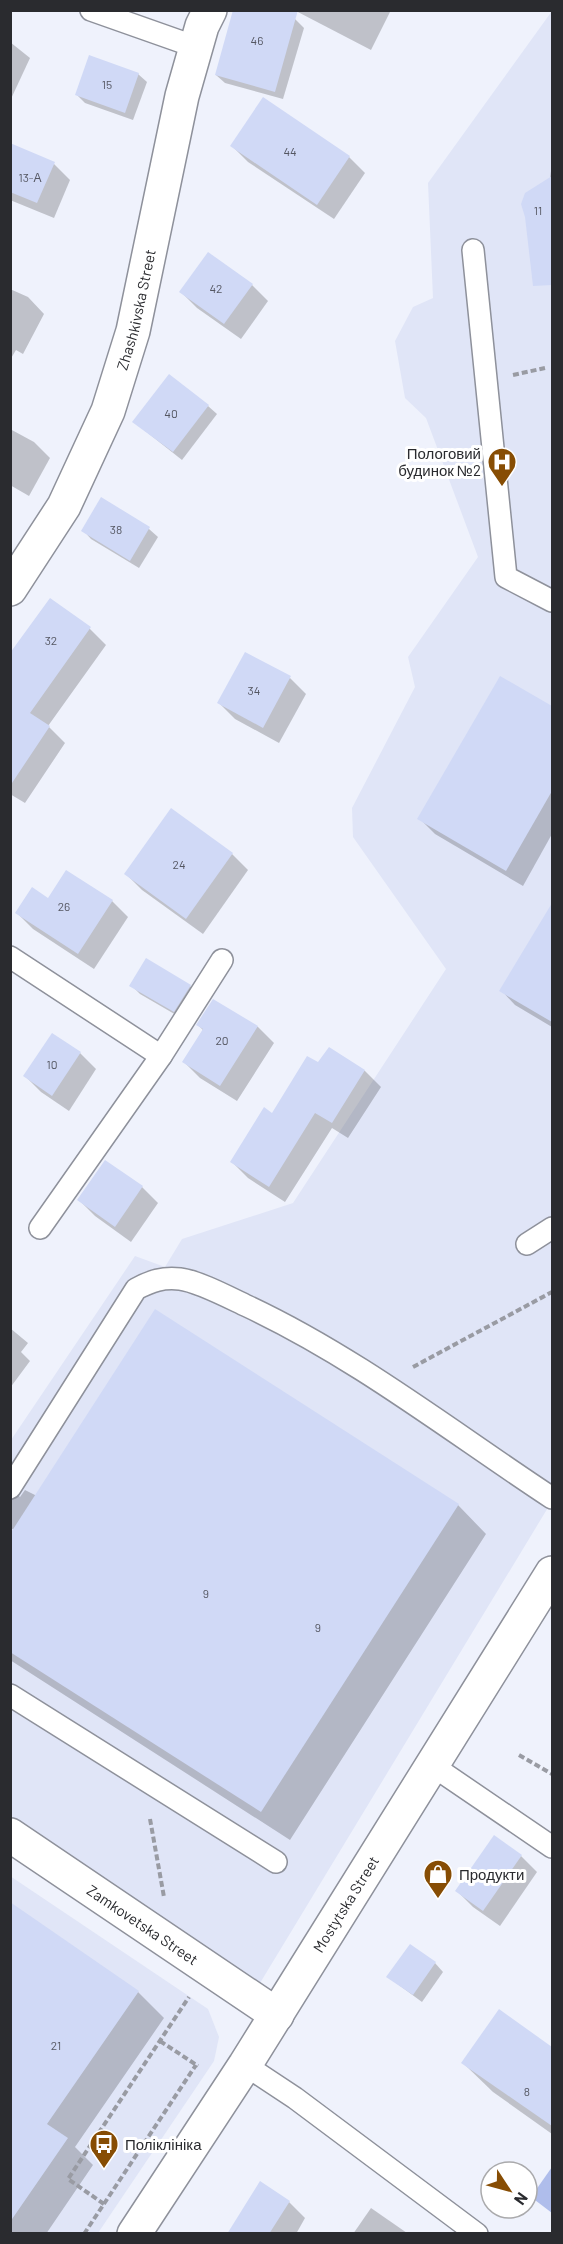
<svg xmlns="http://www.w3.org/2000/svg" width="563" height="2244" viewBox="0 0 563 2244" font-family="Barlow,sans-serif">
<rect width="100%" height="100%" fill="#eff2fc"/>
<g fill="#e0e5f7">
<path d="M552,11v1490l-298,492 -243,-166v-387l124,-184 30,11 17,-28 111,-36 153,-234 -93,-132 -1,-29 63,-121 -7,-30 70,-100 -52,-139 -21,-20 -10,-57 18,-34 20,-9 -5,-115z"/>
<path d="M10,1876l198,133 11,28 -5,24 -116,172h-87z"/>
</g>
<path fill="#afbdeb" d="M552,2167v46l-21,-16z"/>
<g fill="#0003">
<path d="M294,10h97l-20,40z"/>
<path d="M295,19l9,9 -21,71 -58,-16 -9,-8z"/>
<path d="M10,42l20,16 -20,43z"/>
<path d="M138,74l9,8 -14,38 -48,-17 -8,-8z"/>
<path d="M10,145l44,19 16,16 -16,38 -44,-18z"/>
<path d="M232,146l117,11 16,16 -31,46 -86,-57z"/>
<path d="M552,162v101l-22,-22 20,-61z"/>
<path d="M209,254l43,31 16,16 -27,38 -44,-31 -16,-16z"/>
<path d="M10,289l18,8 16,17 -21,40 -7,-4 -6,10z"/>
<path d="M208,406l9,8 -35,46 -48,-38z"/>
<path d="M10,429l24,13 16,16 -21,38 -19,-11z"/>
<path d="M102,499l47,30 9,8 -19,31 -48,-29 -8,-9z"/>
<path d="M50,600l40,29 16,16 -58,81 17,17 -40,60 -15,-9v-109z"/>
<path d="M290,678l16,16 -27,49 -44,-24 -16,-16z"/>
<path d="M501,678l51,30v126l-29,52 -88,-52 -16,-16z"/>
<path d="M171,810l61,44 16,16 -45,64 -61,-44 -16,-16z"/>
<path d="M49,900l63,1 16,16 -34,52 -61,-40 -16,-16z"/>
<path d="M552,905v122l-37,-22 -14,-15z"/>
<path d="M131,985l59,1 8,9 -15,24 -43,-25z"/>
<path d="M213,1001l45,26 16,16 -37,58 -37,-23 -16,-16 19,-32 -5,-5z"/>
<path d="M329,1049l36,22 16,16 -33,51 -16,-10 -47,74 -37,-24 -16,-16 87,-98z"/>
<path d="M80,1053l16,16 -27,42 -28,-19 -16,-16z"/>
<path d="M106,1162l36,25 16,16 -27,39 -36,-26 -16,-16z"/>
<path d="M10,1328l18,15 -7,9 9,9 -20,27z"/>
<path d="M10,1488l10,9 5,-7 12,6 421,9 28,29 -196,306 -280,-180v-123l5,-7 -5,-2z"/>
<path d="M495,1837l26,19 16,16 -37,54 -27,-19 -16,-16z"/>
<path d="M10,1904l128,88 26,26 -89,129 18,18 -47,69h-36z"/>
<path d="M435,1963l8,9 -21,30 -34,-25z"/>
<path d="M499,2011l53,38v85l-59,-42 -30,-29z"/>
<path d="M261,2184l28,18 16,16 -9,16h-67z"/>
<path d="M371,2208l36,25v1h-54z"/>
</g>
<g fill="#d0d9f6">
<path d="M233,10h65l-23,82 -60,-17z"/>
<path d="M89,55l50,18 -14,40 -50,-18z"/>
<path d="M263,97l87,59 -33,49 -87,-59z"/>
<path d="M10,143l45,19 -18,41 -27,-11z"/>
<path d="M552,176v109l-19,1 -8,-69 -4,-13 4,-11z"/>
<path d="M208,252l45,32 -29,40 -45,-32z"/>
<path d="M169,374l40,31 -36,47 -41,-30z"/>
<path d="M101,497l49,30 -20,34 -49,-30z"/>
<path d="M50,598l41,29 -61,86 20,13 -40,60v-133z"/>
<path d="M245,652l46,24 -28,52 -46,-25z"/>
<path d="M500,676l52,30v85l-46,80 -89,-52z"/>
<path d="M171,808l62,45 -47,66 -62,-45z"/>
<path d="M66,870l47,30 -35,54 -63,-41 17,-26 16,11z"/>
<path d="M552,903v119l-53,-31z"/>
<path d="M146,958l45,27 -17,27 -45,-26z"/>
<path d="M213,999l45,27 -38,60 -38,-24 21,-33 -7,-4z"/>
<path d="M52,1033l29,19 -29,44 -29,-20z"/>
<path d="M329,1047l36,23 -33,53 -17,-10 -46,74 -39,-25 34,-55 8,6 35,-57 11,6z"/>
<path d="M105,1160l38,26 -28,41 -38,-27z"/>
<path d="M155,1309l304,195 -198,308 -251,-160v-118z"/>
<path d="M494,1835l28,20 -39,56 -28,-20z"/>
<path d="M10,1902l129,89 -92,133 21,14 -58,84z"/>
<path d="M410,1944l26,18 -23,33 -27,-18z"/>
<path d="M499,2009l53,38v79l-91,-63z"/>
<path d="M260,2181l30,20 -21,33h-42z"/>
</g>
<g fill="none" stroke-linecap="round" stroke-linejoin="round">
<g stroke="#8e919b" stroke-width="24">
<g id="lane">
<path d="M91,10l105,37"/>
<path d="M473,250l33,327 46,24"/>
<path d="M10,957l151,99"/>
<path d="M40,1228l121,-172 61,-96"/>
<path d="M527,1244l25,-16"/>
<path d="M10,1488l126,-199c15,-8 27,-12 44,-10 18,2 50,19 67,27 109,51 206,127 305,192"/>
<path d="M10,1695l266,167"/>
<path d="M433,1766l119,81"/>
<path d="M245,2065l50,33 182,136"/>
</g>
</g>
<g stroke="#8e919b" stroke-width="36">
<g id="street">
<path id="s1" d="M10,589l54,-83 44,-95 25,-80 49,-235 20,-70 8,-16"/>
<path id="s2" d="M10,1835l267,180"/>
</g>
</g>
<g stroke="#8e919b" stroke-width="36">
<g id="secondary">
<path id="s3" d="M134,2234l111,-169 307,-492"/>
</g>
</g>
<g stroke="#999ba3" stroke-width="4" stroke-dasharray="6 3" stroke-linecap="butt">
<path d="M513,375l32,-7"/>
<path d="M413,1367l139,-75"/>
<path d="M519,1755l33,19"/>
<path d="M150,1819l14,78"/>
<path d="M160,2041l38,25"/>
<path d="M104,2204l-36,-25 121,-182"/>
<path d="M84,2234l112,-169"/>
</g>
<use href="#lane" stroke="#fff" stroke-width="21"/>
<use href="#street" stroke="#fff" stroke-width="33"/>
<use href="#secondary" stroke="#fff" stroke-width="33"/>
</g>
<defs>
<g id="hospital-pin" transform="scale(1.5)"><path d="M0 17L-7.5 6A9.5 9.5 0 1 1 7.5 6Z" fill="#874d04" stroke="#fff"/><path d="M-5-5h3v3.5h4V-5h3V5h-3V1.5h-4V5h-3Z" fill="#fff"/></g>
<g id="shop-pin" transform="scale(1.5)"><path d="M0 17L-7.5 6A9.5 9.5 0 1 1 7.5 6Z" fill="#874d04" stroke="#fff"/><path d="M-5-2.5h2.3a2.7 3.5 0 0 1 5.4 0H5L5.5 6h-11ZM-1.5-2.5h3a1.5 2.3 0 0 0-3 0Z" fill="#fff"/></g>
<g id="bus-pin" transform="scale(1.5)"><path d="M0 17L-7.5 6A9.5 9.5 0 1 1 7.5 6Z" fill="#874d04" stroke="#fff"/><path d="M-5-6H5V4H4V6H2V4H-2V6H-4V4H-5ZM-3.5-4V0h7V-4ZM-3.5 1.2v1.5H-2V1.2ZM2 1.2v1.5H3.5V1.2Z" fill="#fff"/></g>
</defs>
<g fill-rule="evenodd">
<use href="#hospital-pin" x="502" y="462"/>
<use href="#shop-pin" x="438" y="1874"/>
<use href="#bus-pin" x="104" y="2144"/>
</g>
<g text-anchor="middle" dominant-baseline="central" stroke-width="6" stroke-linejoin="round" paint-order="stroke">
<g font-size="12" fill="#545661">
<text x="257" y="40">46</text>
<text x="107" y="84">15</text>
<text x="290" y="151">44</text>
<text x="30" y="177">13-А</text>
<text x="538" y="210">11</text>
<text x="216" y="288">42</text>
<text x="171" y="413">40</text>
<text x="116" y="529">38</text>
<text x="51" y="640">32</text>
<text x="254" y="690">34</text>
<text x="179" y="864">24</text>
<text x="64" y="906">26</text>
<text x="222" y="1040">20</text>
<text x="52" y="1064">10</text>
<text x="206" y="1593">9</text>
<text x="318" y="1627">9</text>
<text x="56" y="2045">21</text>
<text x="527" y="2091">8</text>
</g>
<g font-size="15" fill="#2a2b2f" stroke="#fff">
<text stroke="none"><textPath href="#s1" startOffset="309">Zhashkivska Street</textPath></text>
<text stroke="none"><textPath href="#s3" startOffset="392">Mostytska Street</textPath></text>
<text stroke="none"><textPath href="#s2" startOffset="160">Zamkovetska Street</textPath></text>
</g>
<g font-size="15" fill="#2a2b2f" stroke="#fff" text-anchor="start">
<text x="481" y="453" text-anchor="end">Пологовий<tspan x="481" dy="17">будинок №2</tspan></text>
<text x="459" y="1874">Продукти</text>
<text x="125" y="2144">Поліклініка</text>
</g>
</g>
<rect width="563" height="2244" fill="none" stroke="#2a2b2f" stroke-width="24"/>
<g transform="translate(509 2190) rotate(126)"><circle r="28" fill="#ffffff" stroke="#aaaaac" stroke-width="1.5"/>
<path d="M0-4.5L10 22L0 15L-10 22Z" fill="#874d04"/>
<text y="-9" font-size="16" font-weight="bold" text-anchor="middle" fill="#2a2b2f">N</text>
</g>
</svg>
